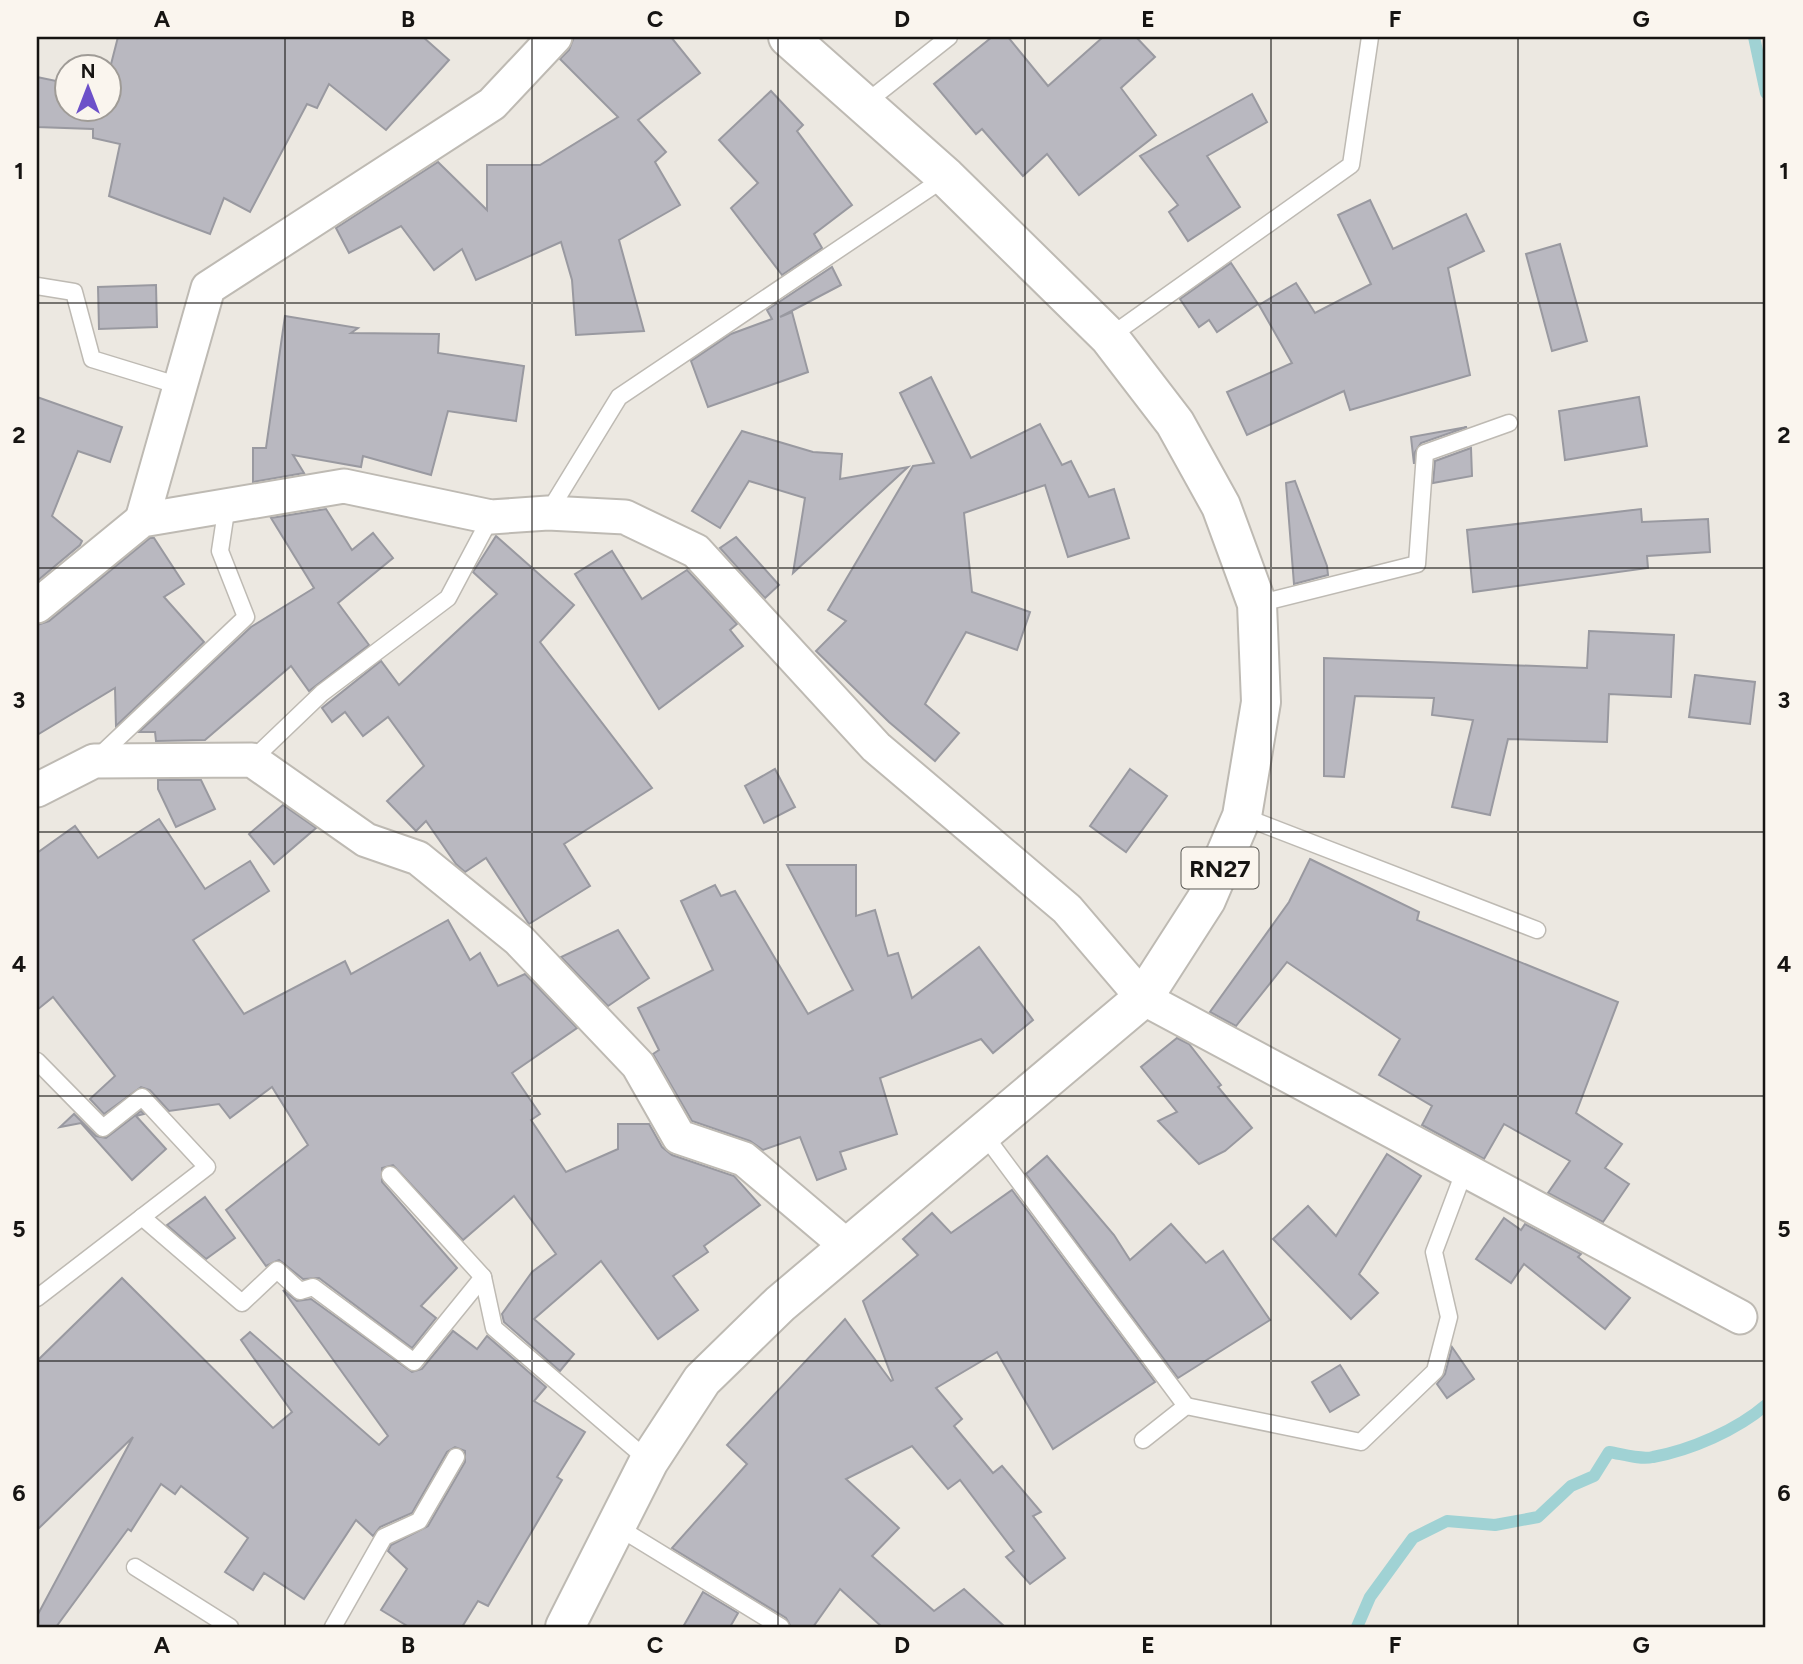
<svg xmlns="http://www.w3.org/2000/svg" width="1803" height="1664" viewBox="0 0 1803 1664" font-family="Figtree,sans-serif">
<rect width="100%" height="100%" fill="#ece8e1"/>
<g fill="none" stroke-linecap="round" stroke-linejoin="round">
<g stroke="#a0d2d4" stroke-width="12">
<path d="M1754,37l12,56"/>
<path d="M1357,1627l13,-30 43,-59 34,-17 48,4 43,-8 33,-31 23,-10 15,-24c13,2 31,8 44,5 38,-7 84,-27 113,-52"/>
</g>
</g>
<g fill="#b9b8c0" stroke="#9999a0" stroke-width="2">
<path d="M118,37h305l26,23 -63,70 -57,-46 -12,24 -10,-4 -57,108 -26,-14 -14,36 -101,-38 11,-52 -27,-6v-9l-56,-2v-50l29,6v25h42v-32z"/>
<path d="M574,37h97l29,36 -62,47 28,32 -11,10 25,43 -61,35 25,91 -68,4 -4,-55 -11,-38 -85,38 -14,-31 -28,21 -33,-44 -52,27 -13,-25 102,-66 49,48v-45h53l78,-48 -58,-58 9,-9z"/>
<path d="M992,37h16l40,49 55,-49h33l19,20 -34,31 35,47 -77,60 -32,-41 -24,22 -41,-47 -6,5 -42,-50z"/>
<path d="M771,91l32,34 -6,6 55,74 -38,29 8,14 -40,27 -51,-67 27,-25 -39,-43z"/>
<path d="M1252,94l15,28 -60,34 33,51 -52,34 -19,-29 9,-7 -38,-49z"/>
<path d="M1370,200l23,49 73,-35 18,37 -36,17 22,107 -120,35 -6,-19 -97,44 -20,-43 65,-29 -33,-58 37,-22 19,30 56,-29 -33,-69z"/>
<path d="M1560,244l27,97 -35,10 -26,-97z"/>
<path d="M1231,263l27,41 -41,28 -8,-12 -10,7 -19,-28z"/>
<path d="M832,267l9,18 -61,32 12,-5 16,60 -100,35 -17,-46 40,-27 41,-15 -5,-9z"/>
<path d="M156,285l1,42 -58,2 -1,-42z"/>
<path d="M285,316l73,12 -7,5 88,1 -1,19 86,13 -8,55 -68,-10 -17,64 -68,-19 -2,11 -68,-12 11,18 -51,9v-34h13z"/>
<path d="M931,377l40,81 69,-34 22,41 9,-4 18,36 25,-8 15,49 -61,19 -23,-72 -81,28 8,79 58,20 -13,38 -51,-18 -41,72 34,29 -24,28 -46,-39 -73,-71 30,-30 -18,-11 85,-144 21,-3 -34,-70z"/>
<path d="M37,397l85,30 -12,35 -32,-11 -26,65 30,25 -2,4 -43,36z"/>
<path d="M1639,397l8,49 -82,14 -6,-49z"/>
<path d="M1467,427l-46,16 -6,9 -1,12 -3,-27z"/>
<path d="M742,431l71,21 29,2 -2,25 68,-12 -115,106 12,-75 -56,-17 -29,47 -28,-17z"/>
<path d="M1471,448l1,28 -39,7 2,-22z"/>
<path d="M1295,481l32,85 1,9 -34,9 -8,-101z"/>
<path d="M326,509l26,41 21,-17 20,25 -55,45 31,42 -60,46 -18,-25 -86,74 -49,1 -1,-9h-16l112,-105 63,-39 -43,-70z"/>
<path d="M1641,509l1,13 66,-3 2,33 -63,4 1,12 -175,24 -6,-62z"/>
<path d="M496,536l78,69 -34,37 112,146 -88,56 26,42 -61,38 -43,-66 -21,14 -9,-8 -30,-43 -10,10 -29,-30 37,-35 -36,-49 -25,19 -18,-24 -13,10 -10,-14 59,-47 18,24 98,-91 -24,-22z"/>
<path d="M736,537l43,48 -14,13 -45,-50z"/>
<path d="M150,538h4l30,46 -20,13 40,45 -88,84 -1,-38 -78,47v-110l12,-4z"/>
<path d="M612,551l30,48 45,-29 50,54 -7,6 13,16 -84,63 -84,-135z"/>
<path d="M1589,631l85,4 -3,62 -62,-3 -2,48 -99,-3 -18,76 -38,-8 21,-87 -41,-5 2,-17 -79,-2 -11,81 -20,-1v-118l263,10z"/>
<path d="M1695,675l60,7 -5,42 -61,-7z"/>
<path d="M775,769l20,38 -31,16 -19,-37z"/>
<path d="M1130,769l37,27 -41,56 -36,-26z"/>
<path d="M158,780h43l14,29 -39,18 -18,-38z"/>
<path d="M283,805l33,23 -42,36 -25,-30z"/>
<path d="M159,819l46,70 45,-28 19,30 -76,49 51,74 101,-53 6,13 97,-54 22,40 10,-7 18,33 27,-12 52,54 -65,45 28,41 -9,6 35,52 52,-23v-25h31l13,23 10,8 62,21 26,29 -56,41 4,6 -35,24 25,34 -40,29 -57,-78 -67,58 40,35 -14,17 -56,-49 -2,-8 30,-42 24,-18 -42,-58 -51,44 -70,-75 -11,3v14l75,86 -36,38 15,12 -24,30 -93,-70 -16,1 -24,-19 -13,6 -40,-56 82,-65 -36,-58 -42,31 -11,-14 -50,7 -19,-21 -9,-3 -37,27 -14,-15 25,-23 -62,-79 -16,13v-157l38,-27 23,32z"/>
<path d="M1310,859l109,53 -2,8 201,82 -42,111 46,31 -17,24 24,16 -26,38 -55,-29 22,-32 -66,-37 -20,35 -62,-34 10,-19 -53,-31 21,-36 -113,-77 -51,64 -26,-14 79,-110z"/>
<path d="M787,865h69v51l19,-6 13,46 10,-3 14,45 67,-51 54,73 -40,33 -12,-14 -101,39 17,56 -57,18 6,17 -29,11 -17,-43 -37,13 -13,-9 -58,-20 -39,-67 6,-4 -21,-42 75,-38 -32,-69 34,-16 6,11 14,-5 73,123 45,-24z"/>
<path d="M618,930l31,48 -41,28 -47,-49z"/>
<path d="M1177,1038l12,6 32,41 -3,2 34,41 -27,23 -26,13 -41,-43 19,-9 -36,-45z"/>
<path d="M141,1111l3,3 -8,2 30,33 -34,31 -51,-57 -21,4 14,-13 22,22 10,2z"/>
<path d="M1387,1154l34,22 -62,98 19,19 -27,26 -78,-80 35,-33 28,30z"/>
<path d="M1047,1156l67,79 16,25 41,-36 35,39 17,-12 47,69 -92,58 -152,-204z"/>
<path d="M1012,1190l143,192 -102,67 -56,-97 -61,36 26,31 -8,7 39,47 9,-7 39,46 -8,4 32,42 -35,26 -24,-27 8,-6 -54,-71 -12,9 -36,-43 -66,33 53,49 -27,28 62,55 30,-22 41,38h-123l-42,-38 -27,38h-22l-5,-9 -114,-70 75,-84 -20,-19 118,-126 46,62 2,-1 -30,-79 55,-46 -15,-16 29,-26 19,20z"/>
<path d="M205,1197l30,41 -29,21 -39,-34z"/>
<path d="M1504,1218l17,12 4,-6 56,30 -3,3 52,41 -25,31 -81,-65 -13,19 -35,-24z"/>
<path d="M122,1278l151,150 19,-16 -51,-72 9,-8 129,113 9,-9 -105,-146 14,11 14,-2 101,73 10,-3 31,-38 24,18 10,-13 59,51 -12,14 51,31 -28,45 5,3 -74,126 -10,-5 -16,26h-53l-28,-17 26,-41 -19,-18 3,-6 37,-19 37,-64v-11l-10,-4 -8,5 -35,61 -32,14 -7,9 -17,-16 -52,79 -40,-26 -11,17 -28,-18 23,-34 -67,-52 -6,8 -14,-10 -30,47 -3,-2 -72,98h-19v-11l96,-179 -96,93v-169z"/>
<path d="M1452,1347l22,32 -27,19 -10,-14 8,-10z"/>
<path d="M1340,1365l19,30 -29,17 -18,-30z"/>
<path d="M703,1592l35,21 -8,14h-47z"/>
</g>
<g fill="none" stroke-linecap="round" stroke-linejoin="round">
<g stroke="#bebab3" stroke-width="19">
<g id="lane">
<path d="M863,105l86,-68"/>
<path d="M37,286l37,6 18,67 88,27"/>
<path d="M1109,337l242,-172 19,-128"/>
<path d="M548,513l71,-116 327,-220"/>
<path d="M1257,604l160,-40 8,-111 84,-30"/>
<path d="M96,759l150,-142 -26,-66 7,-46"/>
<path d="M252,760l70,-67 126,-95 43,-81"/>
<path d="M1242,816l295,114"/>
<path d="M37,1061l66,67 39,-31 65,70 -170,131"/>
<path d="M983,1133l203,273"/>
<path d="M390,1175l93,102 11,51 155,133"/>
<path d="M142,1217l100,86 35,-33 23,21 13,-4 101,75 69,-85"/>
<path d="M1143,1440l43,-34 175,36 74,-71 14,-54 -15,-65 30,-80"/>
<path d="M616,1526l165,101"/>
<path d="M135,1567l95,60"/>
<path d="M333,1627l51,-90 35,-16 37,-64"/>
</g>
</g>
<g stroke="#bebab3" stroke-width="37">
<g id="street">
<path d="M142,520l66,-232 284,-184 63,-67"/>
<path d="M37,606l105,-86 202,-34 147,31 57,-4 77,4 71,34 180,196 191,162 76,89 597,319"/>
<path d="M37,790l57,-29 158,-1 114,80 52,18 101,82 119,125 41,72 65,22 104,88"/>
</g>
</g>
<g stroke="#bebab3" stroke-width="42">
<path id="primary" d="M565,1627l84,-166 53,-81 78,-76 363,-306 63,-98 36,-84 19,-114 -4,-98 -36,-98 -46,-83 -66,-86 -163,-160 -158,-140"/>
</g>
<use href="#lane" stroke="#fff" stroke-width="16"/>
<use href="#street" stroke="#fff" stroke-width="33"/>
<use href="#primary" stroke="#fff" stroke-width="38"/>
</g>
<path fill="none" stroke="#161412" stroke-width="2" stroke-opacity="0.55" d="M285,37v1590M532,37v1590M778,37v1590M1025,37v1590M1271,37v1590M1518,37v1590M37,303h1729M37,568h1729M37,832h1729M37,1096h1729M37,1361h1729"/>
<g text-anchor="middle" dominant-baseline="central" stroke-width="5" stroke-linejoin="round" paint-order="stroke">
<rect fill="#faf5ee" stroke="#5a5854" stroke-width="2" x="1181.5" y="847.5" width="77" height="41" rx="5"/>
<g font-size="24" font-weight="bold" fill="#161412">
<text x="1220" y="868">RN27</text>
</g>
</g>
<rect width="1803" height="1664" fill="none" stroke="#faf5ee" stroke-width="77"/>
<g transform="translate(88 88)"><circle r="33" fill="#faf5ee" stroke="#9f9b96" stroke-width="2"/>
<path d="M0-5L12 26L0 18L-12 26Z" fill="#6c50c9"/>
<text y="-10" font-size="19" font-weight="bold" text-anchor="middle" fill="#161412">N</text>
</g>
<rect x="38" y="38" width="1726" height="1588" fill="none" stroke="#161412" stroke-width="2.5"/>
<g font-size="23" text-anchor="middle" font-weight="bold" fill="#161412">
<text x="162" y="27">A</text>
<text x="408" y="27">B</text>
<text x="655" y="27">C</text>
<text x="902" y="27">D</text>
<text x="1148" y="27">E</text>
<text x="1395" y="27">F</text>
<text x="1641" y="27">G</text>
<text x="19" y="179">1</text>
<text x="1784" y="179">1</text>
<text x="19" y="443">2</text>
<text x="1784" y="443">2</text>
<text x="19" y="708">3</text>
<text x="1784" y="708">3</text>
<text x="19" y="972">4</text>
<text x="1784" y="972">4</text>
<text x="19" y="1237">5</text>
<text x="1784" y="1237">5</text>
<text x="19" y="1501">6</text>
<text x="1784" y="1501">6</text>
<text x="162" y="1653">A</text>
<text x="408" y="1653">B</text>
<text x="655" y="1653">C</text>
<text x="902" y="1653">D</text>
<text x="1148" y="1653">E</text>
<text x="1395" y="1653">F</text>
<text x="1641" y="1653">G</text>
</g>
</svg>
